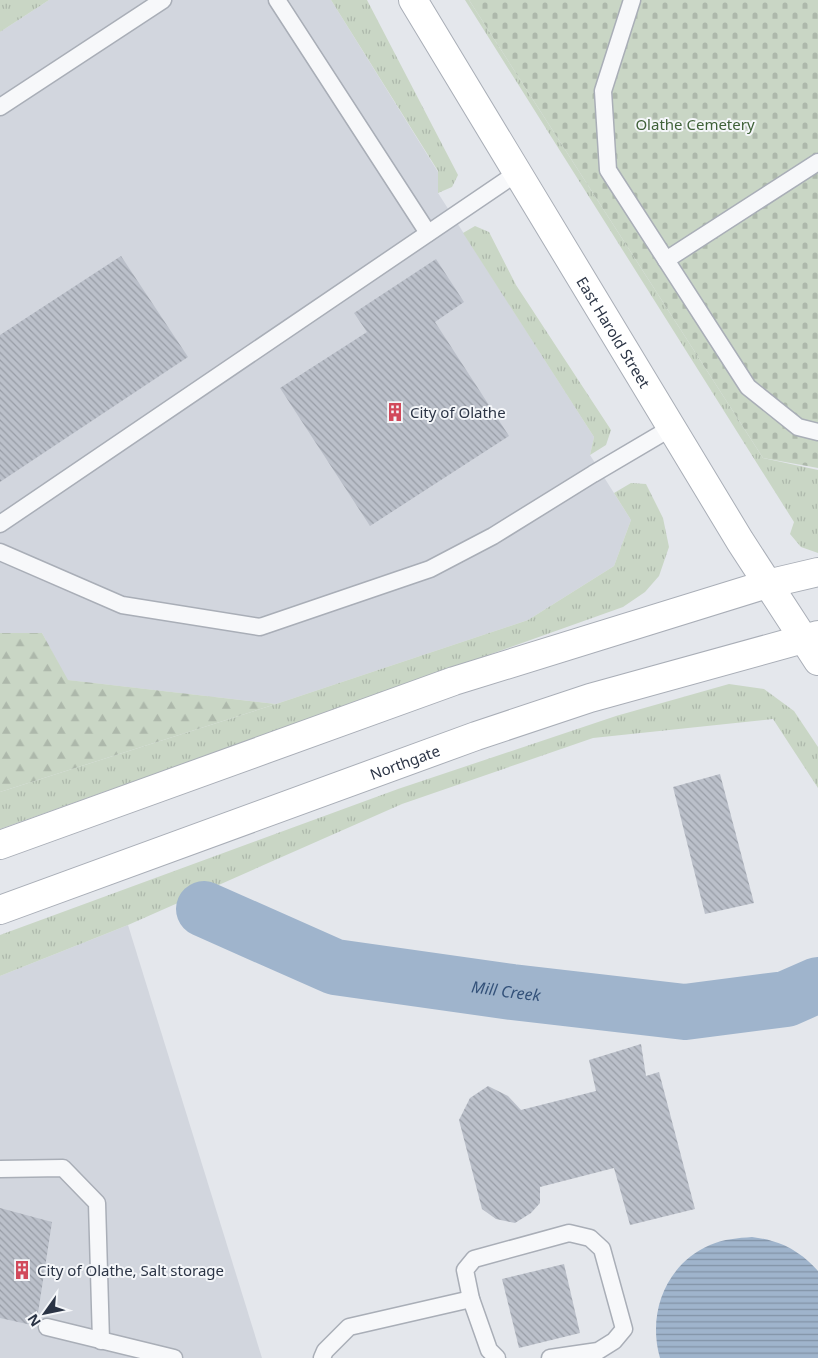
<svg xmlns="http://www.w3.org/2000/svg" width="818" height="1358" viewBox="0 0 818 1358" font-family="'Noto Sans',sans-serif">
<defs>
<pattern id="grass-tufts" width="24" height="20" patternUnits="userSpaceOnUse" patternTransform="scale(1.25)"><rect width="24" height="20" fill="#c9d6c5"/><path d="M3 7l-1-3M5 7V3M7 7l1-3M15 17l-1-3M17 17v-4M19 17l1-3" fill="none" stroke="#adb8ab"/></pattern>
<pattern id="forest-firs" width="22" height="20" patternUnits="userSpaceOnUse" patternTransform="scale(1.25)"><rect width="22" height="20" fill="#c9d6c5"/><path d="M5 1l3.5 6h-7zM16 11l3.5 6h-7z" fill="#adb8ab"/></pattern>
<pattern id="cemetery-stones" width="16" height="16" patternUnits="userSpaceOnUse" patternTransform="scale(1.25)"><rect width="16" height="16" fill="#c9d6c5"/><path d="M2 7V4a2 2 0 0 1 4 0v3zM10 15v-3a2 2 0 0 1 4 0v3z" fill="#adb8ab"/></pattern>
<pattern id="water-rules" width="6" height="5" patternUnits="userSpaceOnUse" patternTransform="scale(1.25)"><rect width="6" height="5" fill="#9fb4cc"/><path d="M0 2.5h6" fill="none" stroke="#8293a7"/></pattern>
<pattern id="building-back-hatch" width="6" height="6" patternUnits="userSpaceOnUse" patternTransform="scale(1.25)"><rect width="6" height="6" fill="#bbc0ca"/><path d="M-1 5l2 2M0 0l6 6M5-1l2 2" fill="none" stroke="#989da6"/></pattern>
</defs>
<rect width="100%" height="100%" fill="#e4e7ec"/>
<g fill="#d2d6de">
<path d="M49,0h282l107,172v21l156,244 -4,18 41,65 -17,46 -86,54 -252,84 -209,-24 -25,-47h-42v-601z"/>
<path d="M128,925l134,433h-262v-382z"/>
</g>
<g fill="url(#grass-tufts)">
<path d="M0,0h49l-49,32z"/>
<path d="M331,0h36l91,175 -6,12 -14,6v-22z"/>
<path d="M465,0h4l294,458 55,12v83l-17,-6 -11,-13 4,-12z"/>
<path d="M475,226l14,6 27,53 95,145 -5,15 -16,10 4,-18 -131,-204z"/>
<path d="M631,483l15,1 17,34 6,29 -10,29 -14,16 -22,15 -623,222v-37l276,-88 252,-84 86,-54 17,-46 -17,-27z"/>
<path d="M729,684l35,5 30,22 24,36v41l-45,-69 -180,19 -191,66 -274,121 -128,51v-41l398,-146 218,-73z"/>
</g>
<path fill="url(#forest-firs)" d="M0,633h42l26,47 208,24 -276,88z"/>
<path fill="url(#cemetery-stones)" d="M469,0h349v468l-55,-10z"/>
<path fill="url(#water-rules)" d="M752,1237c7,1 14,2 20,4 17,4 35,17 46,30v87h-158c-13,-45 6,-94 50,-113 14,-6 28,-7 42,-8z"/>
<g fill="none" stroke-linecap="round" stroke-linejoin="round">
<path stroke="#9fb4cc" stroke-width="56" id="s1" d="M204,909l131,58 177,25 173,20 101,-13 32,-14"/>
</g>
<g fill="url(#building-back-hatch)">
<path d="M121,256l67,101 -188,125v-147z"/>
<path d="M436,259l28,43 -29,20 74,114 -139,90 -90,-138 87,-56 -13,-19z"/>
<path d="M720,774l34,129 -49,11 -32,-127z"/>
<path d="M641,1044l5,32 13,-4 36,137 -65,16 -16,-57 -74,19v16l-9,10 -16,10 -19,-4 -14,-10 -23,-89 11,-22 18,-12 20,10 13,14 75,-19 -7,-31z"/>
<path d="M0,1208l52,14 -16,104 -36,-8z"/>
<path d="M564,1264l16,69 -61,15 -17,-69z"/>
</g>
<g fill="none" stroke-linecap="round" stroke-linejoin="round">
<g stroke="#a9aeb7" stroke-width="19">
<g id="service">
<path d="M277,0l151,233"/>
<path d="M632,0l-29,91 5,79 140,217 50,40 20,5"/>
<path d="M0,107l163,-107"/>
<path d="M666,260l152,-98"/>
<path d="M0,524l517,-351"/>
<path d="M0,552l122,53 138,22 170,-58 63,-33 100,-62 78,-46"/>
<path d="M0,1169l63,-1 34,35 4,138"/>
<path d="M47,1327l127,31"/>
<path d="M322,1358l3,-7 24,-24 122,-28"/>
<path d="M497,1358l-8,-8 -18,-51 -6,-29 9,-11 95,-26 21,5 12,11 22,80 -10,12 -16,10 -48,7"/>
</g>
</g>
<g stroke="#a9aeb7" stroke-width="30">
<g id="secondary">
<path id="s2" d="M413,0l327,541 78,120"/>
<path d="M0,845l454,-164 313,-97 51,-12"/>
<path id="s3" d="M0,910l476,-174 114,-38 228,-63"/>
</g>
</g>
<use href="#service" stroke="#f7f8fa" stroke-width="16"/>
<use href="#secondary" stroke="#fff" stroke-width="28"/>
</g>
<defs>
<g id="building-bare" transform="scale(1.5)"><path d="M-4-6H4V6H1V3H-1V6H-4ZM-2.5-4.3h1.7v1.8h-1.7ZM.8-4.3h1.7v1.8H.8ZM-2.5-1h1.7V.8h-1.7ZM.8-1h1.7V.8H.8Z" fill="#d1495b" stroke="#f4f6f9" stroke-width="2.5" paint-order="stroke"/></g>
</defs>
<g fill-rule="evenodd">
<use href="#building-bare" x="395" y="412"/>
<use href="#building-bare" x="22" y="1270"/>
</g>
<g text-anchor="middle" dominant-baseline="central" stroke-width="4" stroke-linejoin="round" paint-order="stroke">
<g font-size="15" fill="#3f6138" stroke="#f4f6f9">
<text x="695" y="124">Olathe Cemetery</text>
</g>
<g font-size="15" fill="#2b3445" stroke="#f4f6f9">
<text stroke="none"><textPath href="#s2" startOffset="388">East Harold Street</textPath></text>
<text stroke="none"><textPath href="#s3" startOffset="431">Northgate</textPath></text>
</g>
<g font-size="15" fill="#2b3445" stroke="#f4f6f9" text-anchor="start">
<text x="410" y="412">City of Olathe</text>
<text x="37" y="1270">City of Olathe, Salt storage</text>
</g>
<g font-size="16" font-style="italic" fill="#34527a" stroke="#f4f6f9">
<text stroke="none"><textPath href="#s1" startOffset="316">Mill Creek</textPath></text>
</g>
</g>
<g transform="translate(45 1313) rotate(237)" stroke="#f4f6f9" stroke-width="4" paint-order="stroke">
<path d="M0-4L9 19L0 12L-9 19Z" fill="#2b3445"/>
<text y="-8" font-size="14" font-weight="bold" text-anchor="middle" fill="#2b3445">N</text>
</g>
</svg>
